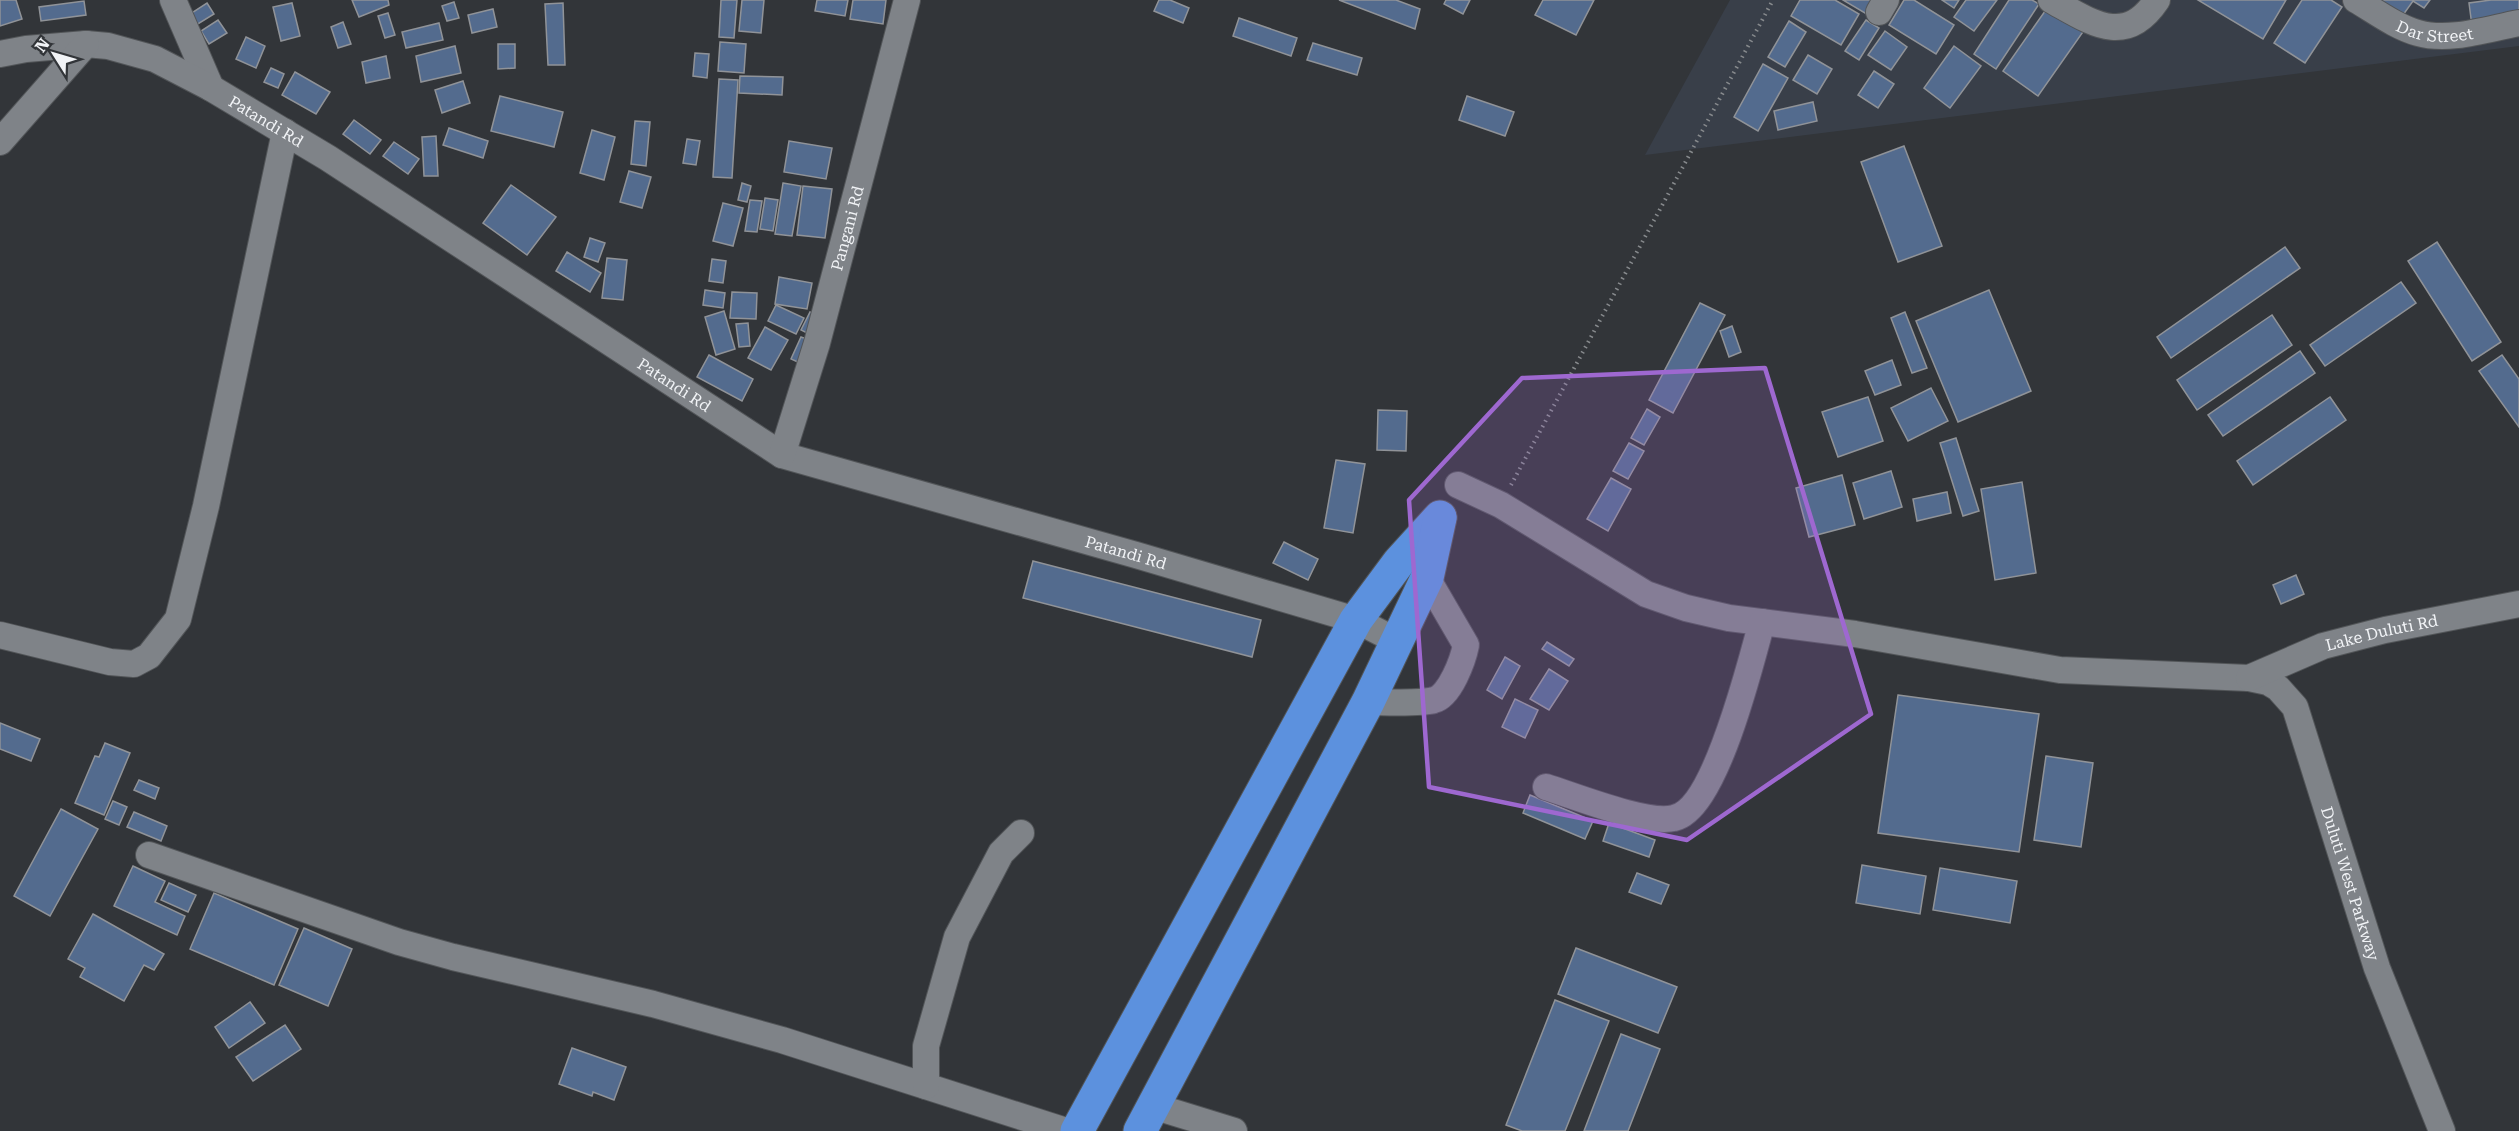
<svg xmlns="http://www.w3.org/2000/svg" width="2519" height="1131" viewBox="0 0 2519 1131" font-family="'Roboto Serif',serif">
<rect width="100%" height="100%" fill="#323539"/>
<path fill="#393f49" d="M1730,0h789v46l-874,109z"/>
<g fill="#536b8e" stroke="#909398" stroke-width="1.5">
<path d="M0,0h16l6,19 -22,7z"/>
<path d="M352,0h36l1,5 -30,12z"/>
<path d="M721,0h16l-3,38 -15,-1z"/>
<path d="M742,0h22l-3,33 -22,-2z"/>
<path d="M817,0h31l-3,16 -30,-5z"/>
<path d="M853,0h33l-3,24 -33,-5z"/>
<path d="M1159,0h11l19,8 -6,15 -29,-12z"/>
<path d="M1339,0h57l24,9 -5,20z"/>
<path d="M1446,0h24l-7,14 -19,-10z"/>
<path d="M1543,0h51l-18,35 -41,-20z"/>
<path d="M1800,0h35l24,14 -18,31 -50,-29z"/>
<path d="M1843,0h37l-10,16z"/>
<path d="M1904,0h10l40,25 -18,29 -47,-29z"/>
<path d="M1942,0h17l-5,8z"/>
<path d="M1966,0h31l-23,31 -20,-14z"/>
<path d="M2009,0h23l7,4 -43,65 -22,-15z"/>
<path d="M2198,0h88l-23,39z"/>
<path d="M2302,0h29l11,7 -37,56 -31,-20z"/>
<path d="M2380,0h50l-6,8 -11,-7 -10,14z"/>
<path d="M2491,0h28v19l-47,7 -3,-23z"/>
<path d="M84,1l2,14 -45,6 -2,-14z"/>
<path d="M454,2l5,16 -12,3 -5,-15z"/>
<path d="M207,3l7,11 -21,13 -6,-11z"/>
<path d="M292,3l8,33 -19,5 -8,-34z"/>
<path d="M563,3l2,62h-17l-3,-61z"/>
<path d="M2050,4l35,25 -47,67 -35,-25z"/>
<path d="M493,9l4,18 -25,6 -4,-18z"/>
<path d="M388,13l7,22 -10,3 -7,-22z"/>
<path d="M1239,18l58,20 -6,18 -58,-20z"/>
<path d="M218,20l9,13 -18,11 -8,-13z"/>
<path d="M1866,20l13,8 -20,32 -14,-9z"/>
<path d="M1789,21l17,11 -21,35 -17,-10z"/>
<path d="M343,22l8,22 -13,4 -7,-21z"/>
<path d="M439,23l4,17 -37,8 -4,-16z"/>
<path d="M1885,31l22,16 -16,23 -23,-15z"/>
<path d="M246,37l19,9 -9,22 -20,-9z"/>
<path d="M720,42l26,2 -2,29 -26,-2z"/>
<path d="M1313,43l49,15 -5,17 -50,-15z"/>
<path d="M498,44h17v24l-17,1z"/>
<path d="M455,46l6,27 -40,9 -5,-26z"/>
<path d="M1954,46l27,20 -31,42 -26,-20z"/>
<path d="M695,53l14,1 -2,24 -14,-2z"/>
<path d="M1808,55l24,14 -15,25 -24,-14z"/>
<path d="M386,56l4,22 -24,5 -4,-21z"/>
<path d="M1763,64l25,14 -30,53 -24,-14z"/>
<path d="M271,68l13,6 -6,14 -14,-6z"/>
<path d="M1874,71l20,13 -16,24 -20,-13z"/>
<path d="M295,72l35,20 -14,22 -34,-19z"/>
<path d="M740,76l43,1 -1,18 -43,-2z"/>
<path d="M719,79l19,1 -6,98 -19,-1z"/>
<path d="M463,81l7,22 -28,10 -7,-23z"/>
<path d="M500,96l63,16 -9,35 -63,-16z"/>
<path d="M1467,96l47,16 -9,24 -46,-16z"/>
<path d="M1813,102l4,19 -39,9 -4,-19z"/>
<path d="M354,120l27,20 -11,14 -27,-20z"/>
<path d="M635,121l15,1 -4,44 -15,-2z"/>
<path d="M449,128l39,13 -5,17 -40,-13z"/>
<path d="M592,130l23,7 -11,43 -24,-7z"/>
<path d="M436,136l2,40h-14l-2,-39z"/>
<path d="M687,139l13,2 -4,24 -13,-2z"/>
<path d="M789,141l43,7 -6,31 -42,-7z"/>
<path d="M394,142l25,17 -11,15 -25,-18z"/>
<path d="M1904,146l38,100 -44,16 -37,-100z"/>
<path d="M629,171l22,6 -9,31 -22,-6z"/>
<path d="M742,183l9,3 -4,16 -9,-2z"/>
<path d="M783,183l18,3 -9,50 -17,-2z"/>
<path d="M511,185l45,32 -29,38 -44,-32z"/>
<path d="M803,186l29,3 -7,49 -28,-3z"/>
<path d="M765,198l13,2 -5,31 -13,-2z"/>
<path d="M750,200l12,1 -5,31 -12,-1z"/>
<path d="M723,203l20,5 -10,38 -20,-5z"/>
<path d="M590,238l15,5 -7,19 -14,-5z"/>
<path d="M2437,242l64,100 -29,19 -64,-100z"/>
<path d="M2285,247l15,21 -129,90 -14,-21z"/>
<path d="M567,252l34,21 -11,19 -34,-21z"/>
<path d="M607,258l20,2 -4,40 -21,-2z"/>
<path d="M712,259l14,2 -3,22 -14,-2z"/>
<path d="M779,277l33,6 -5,26 -32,-5z"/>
<path d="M2401,282l15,21 -91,63 -15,-21z"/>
<path d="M705,290l20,3 -2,15 -20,-3z"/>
<path d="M1989,290l42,101 -73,31 -42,-101z"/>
<path d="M732,292l25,1 -1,26 -26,-1z"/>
<path d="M1700,303l25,12 -52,98 -24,-13z"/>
<path d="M776,305l28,13 -8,16 -28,-13z"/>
<path d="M724,311l11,38 -19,6 -11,-38z"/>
<path d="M810,312l10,4 -9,19 -10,-5z"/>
<path d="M1905,312l22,56 -15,5 -21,-55z"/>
<path d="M2272,315l20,30 -95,65 -20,-30z"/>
<path d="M748,323l2,23 -11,1 -3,-23z"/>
<path d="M1732,326l9,26 -12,5 -9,-26z"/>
<path d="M765,327l23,13 -17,30 -23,-12z"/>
<path d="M801,337l11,4 -10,23 -11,-5z"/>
<path d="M2300,351l15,22 -92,63 -15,-21z"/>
<path d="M709,355l44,24 -11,22 -45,-24z"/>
<path d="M2502,355l17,24v48l-40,-56z"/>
<path d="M1892,360l9,25 -26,10 -10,-24z"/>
<path d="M1931,388l17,33 -40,20 -17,-33z"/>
<path d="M1868,397l15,44 -45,16 -16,-45z"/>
<path d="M2330,397l16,23 -93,65 -16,-24z"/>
<path d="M1647,409l13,8 -16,28 -13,-7z"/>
<path d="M1378,410l29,1 -1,40 -29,-1z"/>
<path d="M1956,438l23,73 -16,5 -23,-73z"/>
<path d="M1629,443l15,8 -16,28 -15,-8z"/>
<path d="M1336,460l29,4 -12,69 -29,-5z"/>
<path d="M1891,471l11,36 -38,12 -11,-36z"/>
<path d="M1842,475l13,50 -46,12 -13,-49z"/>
<path d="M1611,478l20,11 -23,42 -21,-12z"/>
<path d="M2022,482l14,91 -41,7 -14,-91z"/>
<path d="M1947,492l4,21 -34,8 -4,-22z"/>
<path d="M1284,542l34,17 -10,21 -35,-17z"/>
<path d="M1033,561l228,59 -9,37 -229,-59z"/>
<path d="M2296,575l8,19 -23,10 -8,-19z"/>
<path d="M1547,642l27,17 -5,7 -27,-17z"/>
<path d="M1505,657l15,9 -18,33 -15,-9z"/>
<path d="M1549,669l19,12 -19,29 -19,-11z"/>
<path d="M1898,695l141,19 -20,138 -141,-19z"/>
<path d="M1515,699l23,11 -13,28 -23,-11z"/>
<path d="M0,723l40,16 -9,22 -31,-12z"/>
<path d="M105,743l25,10 -26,62 -29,-12 20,-47 4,1z"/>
<path d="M2046,756l47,7 -12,84 -47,-7z"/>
<path d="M139,780l20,8 -4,11 -21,-9z"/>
<path d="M1530,795l63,26 -8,18 -62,-26z"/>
<path d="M113,801l14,6 -8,18 -14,-6z"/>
<path d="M61,809l37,20 -48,87 -36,-20z"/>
<path d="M134,812l33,14 -6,15 -34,-14z"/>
<path d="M1609,823l46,17 -6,17 -46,-16z"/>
<path d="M1862,865l64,11 -6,38 -64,-11z"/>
<path d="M133,866l32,15 -10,21 30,14 -8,19 -63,-29z"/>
<path d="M1940,868l77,13 -7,42 -77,-13z"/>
<path d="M1637,873l32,12 -8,19 -32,-12z"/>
<path d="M169,883l27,12 -8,17 -27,-12z"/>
<path d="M214,893l84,36 -24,56 -84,-36z"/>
<path d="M93,914l71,40 -10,16 -10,-5 -20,36 -44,-24 5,-9 -17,-9z"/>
<path d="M304,928l48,21 -24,57 -49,-21z"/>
<path d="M1576,948l101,39 -19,46 -100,-39z"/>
<path d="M1555,1000l54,21 -44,110h-43l-16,-6z"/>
<path d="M250,1002l15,21 -36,25 -14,-21z"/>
<path d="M285,1025l16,24 -48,32 -17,-24z"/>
<path d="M1621,1034l39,15 -32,82h-44z"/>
<path d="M572,1048l54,19 -12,33 -21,-8 -1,4 -33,-12z"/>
</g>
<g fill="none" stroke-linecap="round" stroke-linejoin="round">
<g stroke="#525558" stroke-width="28">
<g id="minor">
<path d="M173,0l38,88"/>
<path d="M2051,0c40,22 74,48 106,0"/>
<path id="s1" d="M2356,0c19,11 40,27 62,33 31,9 69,-4 101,-10"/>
<path d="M1879,12l7,-12"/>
<path id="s2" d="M0,54l26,-5 60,-5 22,2 47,13 56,29 117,70 454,297 354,100 220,65 41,21"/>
<path d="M0,142l86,-98"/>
<path id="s3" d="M782,455l35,-112 90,-343"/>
<path id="s4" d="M1458,485l43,20 145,89 40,14 43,10 126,16 205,36 189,8 19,4 10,6 17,19 82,261 65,163"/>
<path d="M0,635l110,27 24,2 15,-8 29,-37 28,-113 79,-374"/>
<path id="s5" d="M2249,678l74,-32 62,-16 134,-26"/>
<path d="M1368,702c16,0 53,2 66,-2 16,-4 29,-40 32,-55l-39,-67"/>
<path d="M1546,787c29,9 101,38 128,31 42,-9 77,-157 88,-196"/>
<path d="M149,855l250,87 54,15 200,47 129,36 284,91"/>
<path d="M926,1086v-40l31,-109 44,-84 20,-20"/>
<path d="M1153,1106l81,25"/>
</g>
</g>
<g stroke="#525558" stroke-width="35">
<g id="highway">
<path d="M1077,1131l279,-511 43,-58 41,-45"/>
<path d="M1140,1131l228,-429 59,-124 13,-60"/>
</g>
</g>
<path stroke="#878a8d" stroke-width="4" stroke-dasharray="1.5 4.5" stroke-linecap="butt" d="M1511,485l262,-485"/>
<use href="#minor" stroke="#7f8388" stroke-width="26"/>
<use href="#highway" stroke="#5c91de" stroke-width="33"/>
</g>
<path fill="#9e68d0" fill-opacity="0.2" stroke="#9e68d0" stroke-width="4.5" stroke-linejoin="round" d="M1765,368l106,346 -184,126 -258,-53 -20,-287 113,-122z"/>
<g text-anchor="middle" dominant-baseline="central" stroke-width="4.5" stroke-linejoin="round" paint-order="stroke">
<g font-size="16" fill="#f1f3f6" stroke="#323539">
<text stroke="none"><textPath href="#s1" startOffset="87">Dar Street</textPath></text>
<text stroke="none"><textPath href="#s2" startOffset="285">Patandi Rd</textPath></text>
<text stroke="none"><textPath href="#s3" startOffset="236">Pangani Rd</textPath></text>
<text stroke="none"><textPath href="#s2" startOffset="771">Patandi Rd</textPath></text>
<text stroke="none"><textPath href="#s2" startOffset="1257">Patandi Rd</textPath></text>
<text stroke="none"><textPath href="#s5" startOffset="141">Lake Duluti Rd</textPath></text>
<text stroke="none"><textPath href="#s4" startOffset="1070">Duluti West Parkway</textPath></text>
</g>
</g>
<g transform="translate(54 54) rotate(307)" stroke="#323539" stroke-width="4.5" paint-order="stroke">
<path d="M0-4.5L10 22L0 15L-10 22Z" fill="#f1f3f6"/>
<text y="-9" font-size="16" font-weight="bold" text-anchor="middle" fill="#f1f3f6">N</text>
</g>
</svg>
